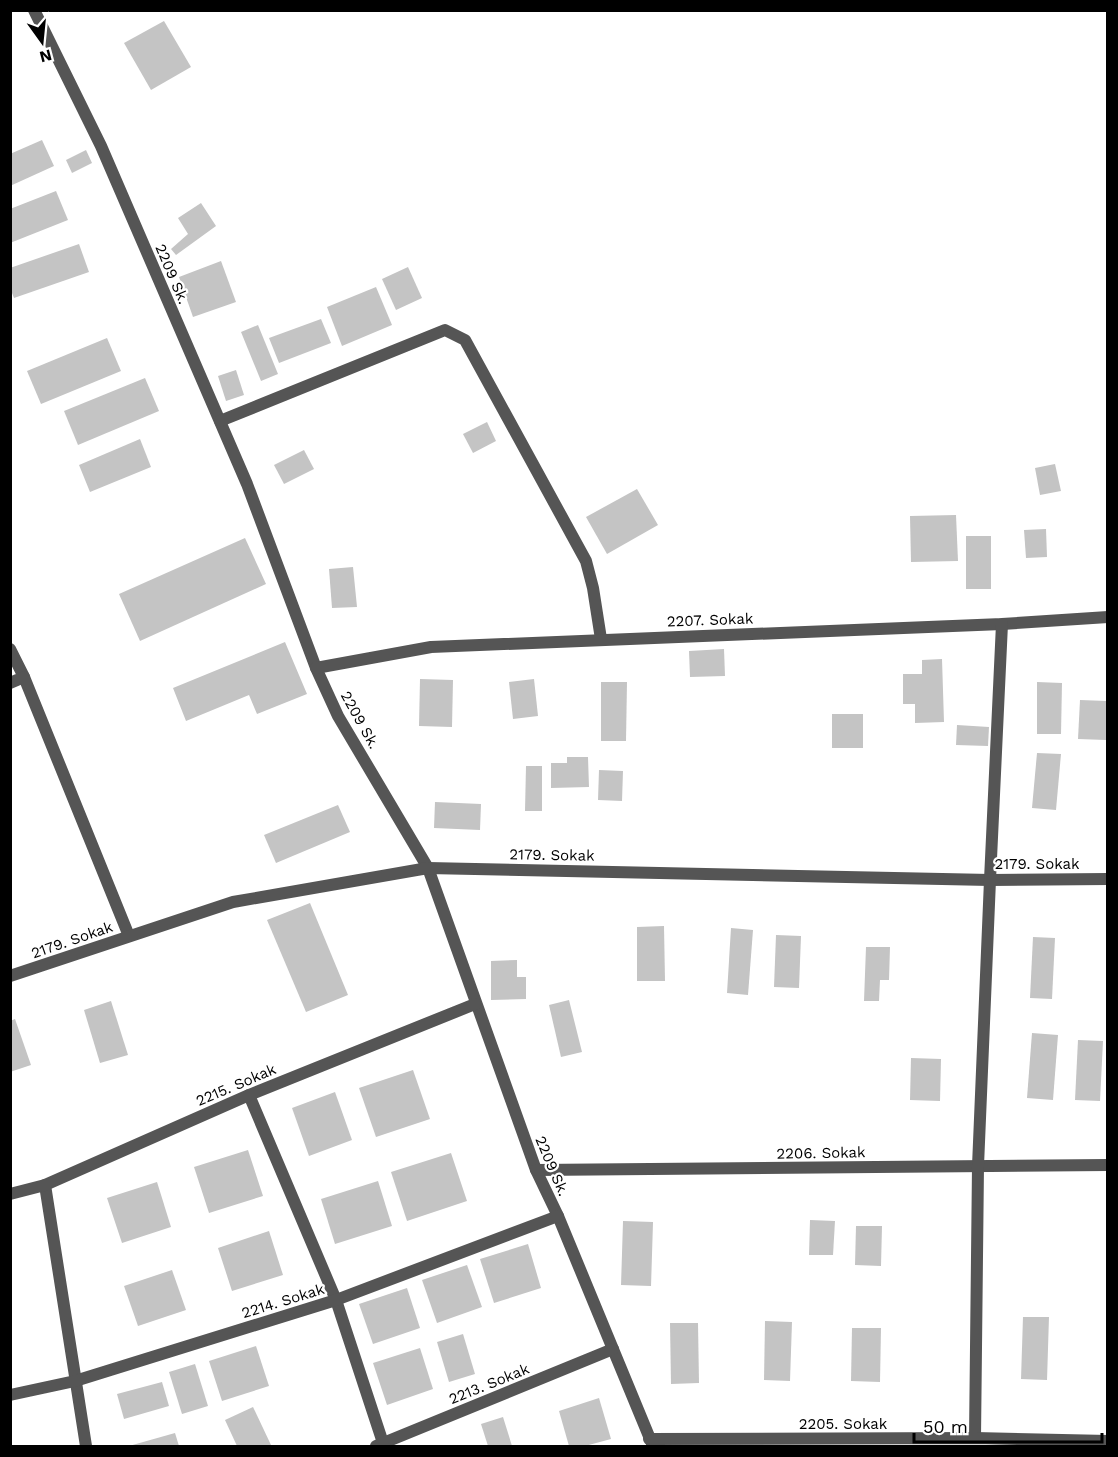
<svg xmlns="http://www.w3.org/2000/svg" width="1118" height="1457" viewBox="0 0 1118 1457" font-family="'Work Sans',sans-serif">
<rect width="100%" height="100%" fill="#fff"/>
<g fill="#c4c4c4">
<path d="M164,21l27,46 -40,23 -27,-47z"/>
<path d="M42,140l12,26 -44,20v-32z"/>
<path d="M86,150l6,13 -20,10 -6,-13z"/>
<path d="M56,191l12,29 -58,23v-34z"/>
<path d="M201,203l15,23 -40,29 -5,-6 17,-15 -10,-16z"/>
<path d="M79,244l10,28 -75,26 -4,-10v-20z"/>
<path d="M221,261l15,41 -43,15 -14,-40z"/>
<path d="M408,267l14,31 -26,12 -14,-31z"/>
<path d="M376,287l16,38 -50,21 -15,-39z"/>
<path d="M321,319l10,24 -52,20 -10,-25z"/>
<path d="M258,325l20,49 -17,7 -20,-49z"/>
<path d="M107,338l14,33 -80,33 -14,-33z"/>
<path d="M236,370l8,25 -18,6 -8,-25z"/>
<path d="M145,378l14,33 -81,34 -14,-34z"/>
<path d="M487,422l9,19 -23,12 -10,-19z"/>
<path d="M140,439l11,28 -61,25 -11,-27z"/>
<path d="M304,450l10,19 -30,15 -10,-19z"/>
<path d="M1055,464l6,27 -21,4 -5,-27z"/>
<path d="M637,489l21,36 -51,29 -21,-37z"/>
<path d="M956,515l2,46 -47,1 -1,-46z"/>
<path d="M1046,529l1,28 -21,1 -2,-28z"/>
<rect x="966" y="536" width="25" height="53"/>
<path d="M245,538l21,46 -126,57 -21,-47z"/>
<path d="M353,567l4,40 -25,1 -3,-39z"/>
<path d="M285,642l22,52 -50,20 -8,-19 -63,26 -13,-33z"/>
<path d="M724,649l1,27 -35,1 -1,-26z"/>
<path d="M942,659l2,63 -29,1v-19h-12v-30h19v-14z"/>
<path d="M420,679l33,1 -1,47 -33,-1z"/>
<path d="M534,679l4,37 -25,3 -4,-37z"/>
<path d="M601,682h26l-1,59h-25z"/>
<path d="M1037,682l25,1 -1,51h-24z"/>
<path d="M1080,700l27,1 -1,39 -28,-1z"/>
<rect x="832" y="714" width="31" height="34"/>
<path d="M957,725l32,2 -1,19 -32,-1z"/>
<path d="M1037,753l24,1 -5,56 -24,-2z"/>
<path d="M567,757h21l1,30 -38,1v-25h16z"/>
<path d="M526,766h16v45h-17z"/>
<path d="M599,770l24,1 -1,30 -24,-1z"/>
<path d="M435,802l46,2 -1,26 -46,-2z"/>
<path d="M338,805l12,27 -74,31 -12,-28z"/>
<path d="M310,903l38,92 -42,17 -39,-92z"/>
<path d="M664,926l1,55h-28v-54z"/>
<path d="M731,928l22,2 -5,65 -21,-2z"/>
<path d="M776,935l25,1 -2,52 -25,-1z"/>
<path d="M1033,937l22,1 -3,61 -22,-1z"/>
<path d="M866,947h24l-1,33h-9l-1,21h-15z"/>
<path d="M517,960v17h9v22l-35,1v-39z"/>
<path d="M569,1000l13,52 -21,5 -12,-52z"/>
<path d="M111,1001l17,54 -28,8 -16,-53z"/>
<path d="M15,1019l16,46 -21,7v-51z"/>
<path d="M1032,1033l26,2 -5,65 -26,-2z"/>
<path d="M1078,1040l25,1 -3,60 -25,-1z"/>
<path d="M911,1058l30,1 -1,42 -30,-1z"/>
<path d="M413,1070l17,49 -54,18 -17,-49z"/>
<path d="M335,1092l17,48 -43,16 -17,-48z"/>
<path d="M248,1150l15,46 -54,17 -15,-46z"/>
<path d="M451,1153l16,48 -60,20 -16,-49z"/>
<path d="M378,1181l14,45 -57,18 -14,-45z"/>
<path d="M157,1182l14,45 -49,16 -15,-45z"/>
<path d="M810,1220l25,1 -2,34h-24z"/>
<path d="M623,1221l30,1 -2,64 -30,-1z"/>
<path d="M856,1226h26l-1,40 -26,-1z"/>
<path d="M269,1231l14,44 -51,16 -14,-43z"/>
<path d="M528,1244l13,44 -47,15 -14,-44z"/>
<path d="M467,1265l15,42 -45,16 -15,-43z"/>
<path d="M172,1270l14,40 -48,16 -14,-40z"/>
<path d="M407,1288l13,40 -47,16 -14,-40z"/>
<path d="M1023,1317h26l-2,63 -26,-1z"/>
<path d="M765,1321l27,1 -2,59 -26,-1z"/>
<path d="M670,1323h28l1,60 -28,1z"/>
<path d="M852,1328h29l-1,54 -29,-1z"/>
<path d="M463,1334l12,40 -26,8 -12,-40z"/>
<path d="M256,1346l13,40 -47,15 -13,-40z"/>
<path d="M420,1348l13,41 -46,16 -14,-42z"/>
<path d="M195,1364l13,42 -26,8 -13,-42z"/>
<path d="M162,1382l7,24 -45,13 -7,-25z"/>
<path d="M599,1398l12,41 -26,7h-16l-10,-35z"/>
<path d="M253,1407l18,38 -34,1 -12,-26z"/>
<path d="M503,1417l9,29h-24l-7,-22z"/>
<path d="M175,1433l4,13h-50z"/>
</g>
<g fill="none" stroke-linecap="round" stroke-linejoin="round">
<g stroke="#555" stroke-width="12">
<path d="M34,10l67,136 146,338 69,184 22,48 90,152 108,302 22,46 95,230"/>
<path d="M220,421l225,-91 20,10 121,221 7,27 8,51"/>
<path d="M10,649l14,28 -14,6"/>
<path d="M316,668l115,-21 571,-23 106,-7"/>
<path d="M24,677l105,259"/>
<path d="M10,976l223,-74 195,-34 562,12 118,-1"/>
<path d="M249,1095l87,205 48,146"/>
<path d="M536,1170l572,-5"/>
<path d="M45,1185l41,261"/>
<path d="M10,1194l35,-9 204,-90 226,-91"/>
<path d="M10,1395l65,-14 261,-81 222,-84"/>
<path d="M975,1438l3,-272 12,-286 12,-256"/>
<path d="M649,1439l326,-1 133,3"/>
<path d="M376,1446l237,-97"/>
</g>
</g>
<g text-anchor="middle" dominant-baseline="central" stroke-width="4.5" stroke-linejoin="round" paint-order="stroke">
<g font-size="15" fill="#000" stroke="#fff">
<text transform="translate(172 274) rotate(67)">2209 Sk.</text>
<text transform="translate(710 620) rotate(-2)">2207. Sokak</text>
<text transform="translate(360 720) rotate(61)">2209 Sk.</text>
<text transform="translate(552 855) rotate(1)">2179. Sokak</text>
<text x="1037" y="864">2179. Sokak</text>
<text transform="translate(72 940) rotate(-19)">2179. Sokak</text>
<text transform="translate(236 1085) rotate(-23)">2215. Sokak</text>
<text transform="translate(821 1153) rotate(-1)">2206. Sokak</text>
<text transform="translate(552 1166) rotate(67)">2209 Sk.</text>
<text transform="translate(283 1301) rotate(-17)">2214. Sokak</text>
<text transform="translate(489 1384) rotate(-22)">2213. Sokak</text>
<text x="843" y="1424">2205. Sokak</text>
</g>
</g>
<rect width="1118" height="1457" fill="none" stroke="#000000" stroke-width="24"/>
<g transform="translate(42 42) rotate(165)" stroke="#ffffff" stroke-width="4.5" paint-order="stroke">
<path d="M0-4.5L10 22L0 15L-10 22Z" fill="#000000"/>
<text y="-9" font-size="16" font-weight="bold" text-anchor="middle" fill="#000000">N</text>
</g>
<path d="M914 1433v9h188v-9" fill="none" stroke="#000000" stroke-width="3"/>
<text x="923" y="1433" font-size="18" fill="#000000" stroke="#ffffff" stroke-width="4.5" paint-order="stroke">50 m</text>
</svg>
